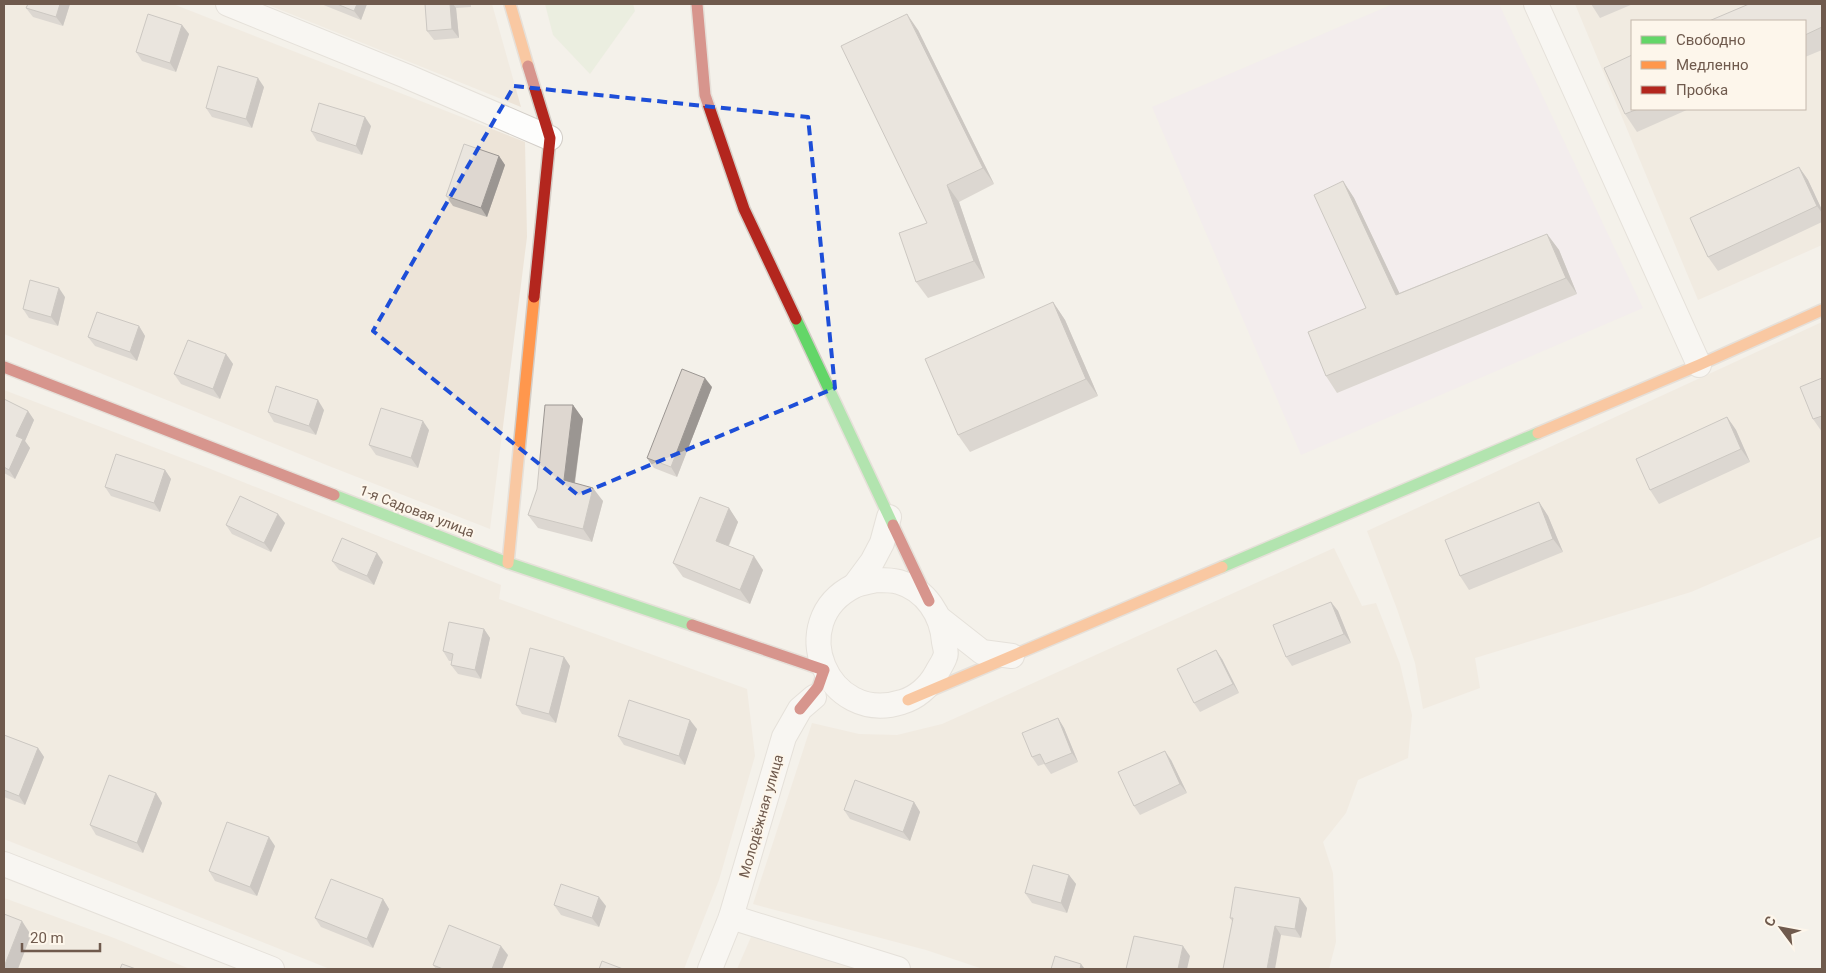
<svg xmlns="http://www.w3.org/2000/svg" width="1826" height="973" viewBox="0 0 1826 973" font-family="Roboto,sans-serif">
<rect width="100%" height="100%" fill="#f4f1ea"/>
<g fill="#ede4d8" fill-rule="evenodd">
<path d="M4,4h169l352,138 2,95 -37,292 -161,-63 -325,-132z"/>
<path d="M266,4h226l29,103 -141,-57z"/>
<path d="M1575,4h247v241l-124,55zM1632,21h173v88h-173z"/>
<path d="M1822,322v214l-131,56 -216,66 5,30 -57,21 -8,-46 -18,-54 -30,-78z"/>
<path d="M4,390l204,78 293,117 -2,14 248,90 8,67 -36,124 -35,89h-354l-326,-130z"/>
<path d="M1334,548l28,58 14,-3 24,61 12,51 -4,43 -50,22 -12,33 -23,29 10,31 3,69 -7,27h-346l-57,-19 -173,-46 59,-181 47,11 38,1 45,-11z"/>
<path d="M4,898l110,40 76,31h-186z"/>
<path d="M751,937l107,32h-121z"/>
</g>
<path fill="#f1e9f1" d="M1393,4h106l144,304 -342,147 -149,-348z"/>
<path fill="#e1ead6" d="M545,4h88l2,7 -45,63 -37,-39z"/>
<g fill="none" stroke-linecap="round" stroke-linejoin="round">
<g stroke="#d3cec8" stroke-width="26">
<g id="street">
<path d="M228,4l178,72 144,62"/>
<path d="M1536,4l163,361"/>
<path d="M876,580c8,0 16,0 23,2 27,8 43,33 45,60 1,5 3,11 1,15 -2,6 -6,11 -9,17 -7,13 -20,24 -34,28 -75,24 -118,-81 -48,-116 7,-3 15,-4 22,-6z"/>
<path d="M855,585l17,-23 10,-19 7,-26"/>
<path d="M940,619l42,33 30,4"/>
<path d="M4,864l268,105"/>
<path d="M731,917l167,52"/>
<path d="M710,969l21,-52 53,-180 16,-28 14,-12"/>
</g>
</g>
<g stroke="#d4cdc6" stroke-width="14">
<g id="fast">
<path d="M796,319l97,206"/>
<path d="M334,495l174,68 184,62"/>
<path d="M1222,567l316,-134"/>
</g>
</g>
<g stroke="#d4cdc6" stroke-width="14">
<g id="slow">
<path d="M510,4l18,62"/>
<path d="M1538,433l161,-68 123,-55"/>
<path d="M508,563l26,-266"/>
<path d="M908,700l314,-133"/>
</g>
</g>
<g stroke="#d4cdc6" stroke-width="14">
<g id="jam">
<path d="M697,4l8,91 39,114 52,110"/>
<path d="M528,66l22,72 -16,159"/>
<path d="M4,367l330,128"/>
<path d="M893,525l36,76"/>
<path d="M692,625l132,45 -6,17 -18,22"/>
</g>
</g>
<use href="#street" stroke="#fdfdfc" stroke-width="24"/>
<use href="#fast" stroke="#63d668" stroke-width="11"/>
<use href="#slow" stroke="#ff974d" stroke-width="11"/>
<use href="#jam" stroke="#b3261e" stroke-width="11"/>
</g>
<g fill="#bfb9b3">
<path d="M28,4h42l-7,22 -30,-9 -7,-9z"/>
<path d="M321,4h46l-6,16z"/>
<path d="M425,4h46v3l-15,1 3,30 -25,2 -7,-9z"/>
<path d="M1591,4h42l-33,14z"/>
<path d="M1822,4v46l-17,7v-36z"/>
<path d="M182,25l7,9 -13,38 -34,-11 -6,-9z"/>
<path d="M918,30l76,154 -35,18 26,76 -57,20 -12,-16 11,-59z"/>
<path d="M264,87l-12,41 -40,-11 -6,-9z"/>
<path d="M1632,109h57l-52,23 -12,-18z"/>
<path d="M371,126l-9,29 -45,-14 -6,-10z"/>
<path d="M499,156l6,9 -18,52 -34,-11 -7,-10z"/>
<path d="M1799,167l9,13 14,30v12l-104,49 -10,-14z"/>
<path d="M1343,181l11,17 45,95 148,-59 12,16 18,44 -240,99 -11,-17 40,-68z"/>
<path d="M65,297l-7,29 -29,-8 -6,-9z"/>
<path d="M1053,302l12,18 33,76 -128,56 -12,-17z"/>
<path d="M139,326l6,10 -8,25 -42,-15 -7,-9z"/>
<path d="M226,354l7,10 -13,35 -39,-15 -7,-10z"/>
<path d="M1822,378v54l-9,-13z"/>
<path d="M712,387l-35,90 -23,-9 -7,-10z"/>
<path d="M4,401l24,10 6,9 -9,21 5,7 -15,31 -11,-6z"/>
<path d="M573,405l10,14 -8,64 28,18 -11,41 -54,-14 -10,-13z"/>
<path d="M324,410l-8,25 -42,-13 -6,-10z"/>
<path d="M1727,417l9,13 14,32 -91,42 -9,-14z"/>
<path d="M429,430l-11,38 -42,-13 -7,-10z"/>
<path d="M165,470l6,9 -11,33 -49,-16 -6,-9z"/>
<path d="M1539,502l9,14 15,36 -94,38 -9,-14z"/>
<path d="M729,508l9,14 -9,24 34,24 -13,34 -67,-27 -10,-14z"/>
<path d="M285,523l-14,29 -39,-18 -6,-9z"/>
<path d="M332,561l51,1 -9,23 -35,-15z"/>
<path d="M1331,602l7,9 13,32 -59,23 -6,-9z"/>
<path d="M484,629l6,9 -9,41 -23,-5 -7,-9 1,-4h-3l-6,-10z"/>
<path d="M564,657l6,9 -14,57 -34,-9 -6,-9z"/>
<path d="M1222,659l17,34 -39,19 -6,-9z"/>
<path d="M1058,718l6,10 14,34 -27,12 -7,-10 -6,2 -6,-9z"/>
<path d="M697,729l-12,36 -61,-20 -6,-9z"/>
<path d="M4,735l34,13 6,9 -19,48 -21,-8z"/>
<path d="M1171,760l16,33 -47,22 -6,-9z"/>
<path d="M156,793l6,10 -19,50 -47,-18 -6,-10z"/>
<path d="M914,802l6,10 -10,29 -60,-22 -6,-9z"/>
<path d="M275,846l-18,50 -42,-15 -6,-10z"/>
<path d="M1069,875l7,9 -9,29 -35,-10 -7,-10z"/>
<path d="M383,899l6,10 -16,39 -52,-21 -6,-9z"/>
<path d="M554,905l52,1 -7,21 -38,-12z"/>
<path d="M1307,908l-6,30 -20,-3 -49,-14 -2,-3z"/>
<path d="M508,955l-6,14h-66l-3,-4z"/>
</g>
<g fill="#9b9692">
<path d="M60,4h10l-7,22 -7,-9z"/>
<path d="M357,4h10l-6,16 -7,-9z"/>
<path d="M450,4h3l3,4 3,30 -7,-9z"/>
<path d="M907,14l11,16 76,154 -11,-16z"/>
<path d="M182,25l7,9 -13,38 -6,-9z"/>
<path d="M258,78l6,9 -12,41 -6,-9z"/>
<path d="M365,117l6,9 -9,29 -6,-9z"/>
<path d="M499,156l6,9 -18,52 -6,-9z"/>
<path d="M1799,167l9,13 14,30v3l-5,-7z"/>
<path d="M1343,181l11,17 54,113 -12,-16z"/>
<path d="M947,185l12,17 26,76 -11,-17z"/>
<path d="M1547,234l12,16 18,44 -11,-16z"/>
<path d="M59,288l6,9 -7,29 -7,-9z"/>
<path d="M1053,302l12,18 33,76 -12,-17z"/>
<path d="M139,326l6,10 -8,25 -7,-9z"/>
<path d="M226,354l7,10 -13,35 -7,-10z"/>
<path d="M705,378l7,9 -35,90 -6,-10z"/>
<path d="M318,400l6,10 -8,25 -7,-9z"/>
<path d="M573,405l10,14 -10,74 -9,-13z"/>
<path d="M28,411l6,9 -9,21 5,7 -15,31 -6,-9 7,-34z"/>
<path d="M1727,417l9,13 14,32 -9,-13z"/>
<path d="M423,421l6,9 -11,38 -7,-10z"/>
<path d="M165,470l6,9 -11,33 -6,-9z"/>
<path d="M593,488l10,13 -11,41 -9,-13z"/>
<path d="M1539,502l9,14 15,36 -10,-13z"/>
<path d="M729,508l9,14 -13,32 -9,-13z"/>
<path d="M278,514l7,9 -14,29 -7,-9z"/>
<path d="M377,553l6,9 -9,23 -7,-9z"/>
<path d="M754,556l9,14 -13,34 -10,-14z"/>
<path d="M1331,602l7,9 13,32 -7,-9z"/>
<path d="M484,629l6,9 -9,41 -6,-9z"/>
<path d="M1216,650l6,9 17,34 -6,-9z"/>
<path d="M564,657l6,9 -14,57 -7,-9z"/>
<path d="M1058,718l6,10 14,34 -6,-9z"/>
<path d="M690,720l7,9 -12,36 -6,-9z"/>
<path d="M38,748l6,9 -19,48 -6,-9z"/>
<path d="M1165,751l6,9 16,33 -7,-9z"/>
<path d="M156,793l6,10 -19,50 -6,-10z"/>
<path d="M914,802l6,10 -10,29 -7,-9z"/>
<path d="M269,837l6,9 -18,50 -7,-9z"/>
<path d="M1069,875l7,9 -9,29 -6,-10z"/>
<path d="M599,897l7,9 -7,21 -7,-9z"/>
<path d="M1300,898l7,10 -6,30 -6,-9z"/>
<path d="M383,899l6,10 -16,39 -6,-9z"/>
<path d="M22,921l9,14 -13,34h-12l-2,-2z"/>
<path d="M1275,926l6,9 -6,34h-8z"/>
<path d="M501,946l7,9 -6,14h-10z"/>
<path d="M1183,946l7,10 -3,13h-9z"/>
<path d="M1081,964l4,5h-5z"/>
</g>
<g fill="#ded7d0" stroke="#9b9692">
<path d="M28,4h32l-4,13 -30,-9z"/>
<path d="M337,4h20l-3,7z"/>
<path d="M425,4h25l2,25 -25,2z"/>
<path d="M1749,4h73v23l-17,8v-14h-96z"/>
<path d="M148,14l34,11 -12,38 -34,-11z"/>
<path d="M907,14l76,154 -36,17 27,76 -58,21 -17,-49 28,-10 -86,-177z"/>
<path d="M1632,55v54h6l-13,5 -21,-46z"/>
<path d="M218,66l40,12 -12,41 -40,-11z"/>
<path d="M319,103l46,14 -9,29 -45,-15z"/>
<path d="M464,144l35,12 -18,52 -35,-12z"/>
<path d="M1799,167l18,39 -109,51 -18,-39z"/>
<path d="M1343,181l53,114 151,-61 19,44 -240,98 -18,-44 58,-24 -52,-113z"/>
<path d="M30,280l29,8 -8,29 -28,-8z"/>
<path d="M1053,302l33,77 -128,56 -33,-76z"/>
<path d="M97,312l42,14 -9,26 -42,-15z"/>
<path d="M188,340l38,14 -13,35 -39,-15z"/>
<path d="M682,369l23,9 -34,89 -24,-9z"/>
<path d="M1822,378v38l-9,3 -13,-32z"/>
<path d="M276,386l42,14 -9,26 -41,-14z"/>
<path d="M4,399l24,12 -12,25 7,3 -14,31 -5,-3z"/>
<path d="M545,405h28l-9,75 29,8 -10,41 -55,-14 9,-26z"/>
<path d="M381,408l42,13 -12,37 -42,-13z"/>
<path d="M1727,417l14,32 -91,41 -14,-31z"/>
<path d="M116,454l49,16 -11,33 -49,-16z"/>
<path d="M240,496l38,18 -14,29 -38,-18z"/>
<path d="M700,497l29,11 -13,33 38,15 -14,34 -67,-27z"/>
<path d="M1539,502l14,37 -93,37 -15,-36z"/>
<path d="M342,538l35,15 -10,23 -35,-15z"/>
<path d="M1331,602l13,32 -58,23 -13,-32z"/>
<path d="M449,622l35,7 -9,41 -24,-5 2,-11 -10,-3z"/>
<path d="M530,648l34,9 -15,57 -33,-9z"/>
<path d="M1216,650l17,34 -39,19 -17,-34z"/>
<path d="M629,700l61,20 -11,36 -61,-20z"/>
<path d="M1058,718l14,35 -27,11 -5,-10 -8,3 -10,-24z"/>
<path d="M4,735l34,13 -19,48 -15,-6z"/>
<path d="M1165,751l15,33 -46,22 -16,-34z"/>
<path d="M109,775l47,18 -19,50 -47,-18z"/>
<path d="M855,780l59,22 -11,30 -59,-22z"/>
<path d="M227,822l42,15 -19,50 -41,-16z"/>
<path d="M1033,865l36,10 -8,28 -36,-10z"/>
<path d="M331,879l52,20 -16,40 -52,-21z"/>
<path d="M561,884l38,13 -7,21 -38,-13z"/>
<path d="M1235,887l65,11 -5,31 -20,-3 -8,43h-44l10,-51h-3z"/>
<path d="M4,914l18,7 -18,46z"/>
<path d="M449,925l52,21 -9,23h-49l-10,-4z"/>
<path d="M1134,936l49,10 -5,23h-52z"/>
<path d="M1055,956l26,8 -1,5h-29z"/>
<path d="M602,961l21,8h-24z"/>
<path d="M122,964l14,5h-16z"/>
</g>
<path d="M0 0H1826V973H0ZM514,86l294,31 27,271 -257,107 -205,-164z" fill="#f4f1ea" fill-opacity=".55" fill-rule="evenodd"/>
<path fill="none" stroke="#1d4ed8" stroke-width="4" stroke-dasharray="10 6" stroke-linejoin="round" d="M514,86l294,31 27,271 -257,107 -205,-164z"/>
<g text-anchor="middle" dominant-baseline="central" stroke-width="4" stroke-linejoin="round" paint-order="stroke">
<g font-size="14" fill="#6f5a4d" stroke="#fdf6eb">
<text transform="translate(417 511) rotate(21)">1-я Садовая улица</text>
<text transform="translate(761 816) rotate(-74)">Молодёжная улица</text>
</g>
</g>
<rect width="1826" height="973" fill="none" stroke="#6f5a4d" stroke-width="10"/>
<rect x="1631" y="20" width="175" height="90" fill="#fdf6eb" stroke="#c4b8ac"/>
<rect x="1641" y="36" width="25" height="8" fill="#63d668" stroke="#c4b8ac"/>
<text x="1676" y="45" font-size="15" fill="#6f5a4d">Свободно</text>
<rect x="1641" y="61" width="25" height="8" fill="#ff974d" stroke="#c4b8ac"/>
<text x="1676" y="70" font-size="15" fill="#6f5a4d">Медленно</text>
<rect x="1641" y="86" width="25" height="8" fill="#b3261e" stroke="#c4b8ac"/>
<text x="1676" y="95" font-size="15" fill="#6f5a4d">Пробка</text>
<g transform="translate(1781 928) rotate(302)" stroke="#fdf6eb" stroke-width="4" paint-order="stroke">
<path d="M0-4L9 19L0 12L-9 19Z" fill="#6f5a4d"/>
<text y="-8" font-size="14" font-weight="bold" text-anchor="middle" fill="#6f5a4d">С</text>
</g>
<path d="M22 943v8h78v-8" fill="none" stroke="#6f5a4d" stroke-width="2.5"/>
<text x="30" y="943" font-size="15" fill="#6f5a4d" stroke="#fdf6eb" stroke-width="4" paint-order="stroke">20 m</text>
</svg>
